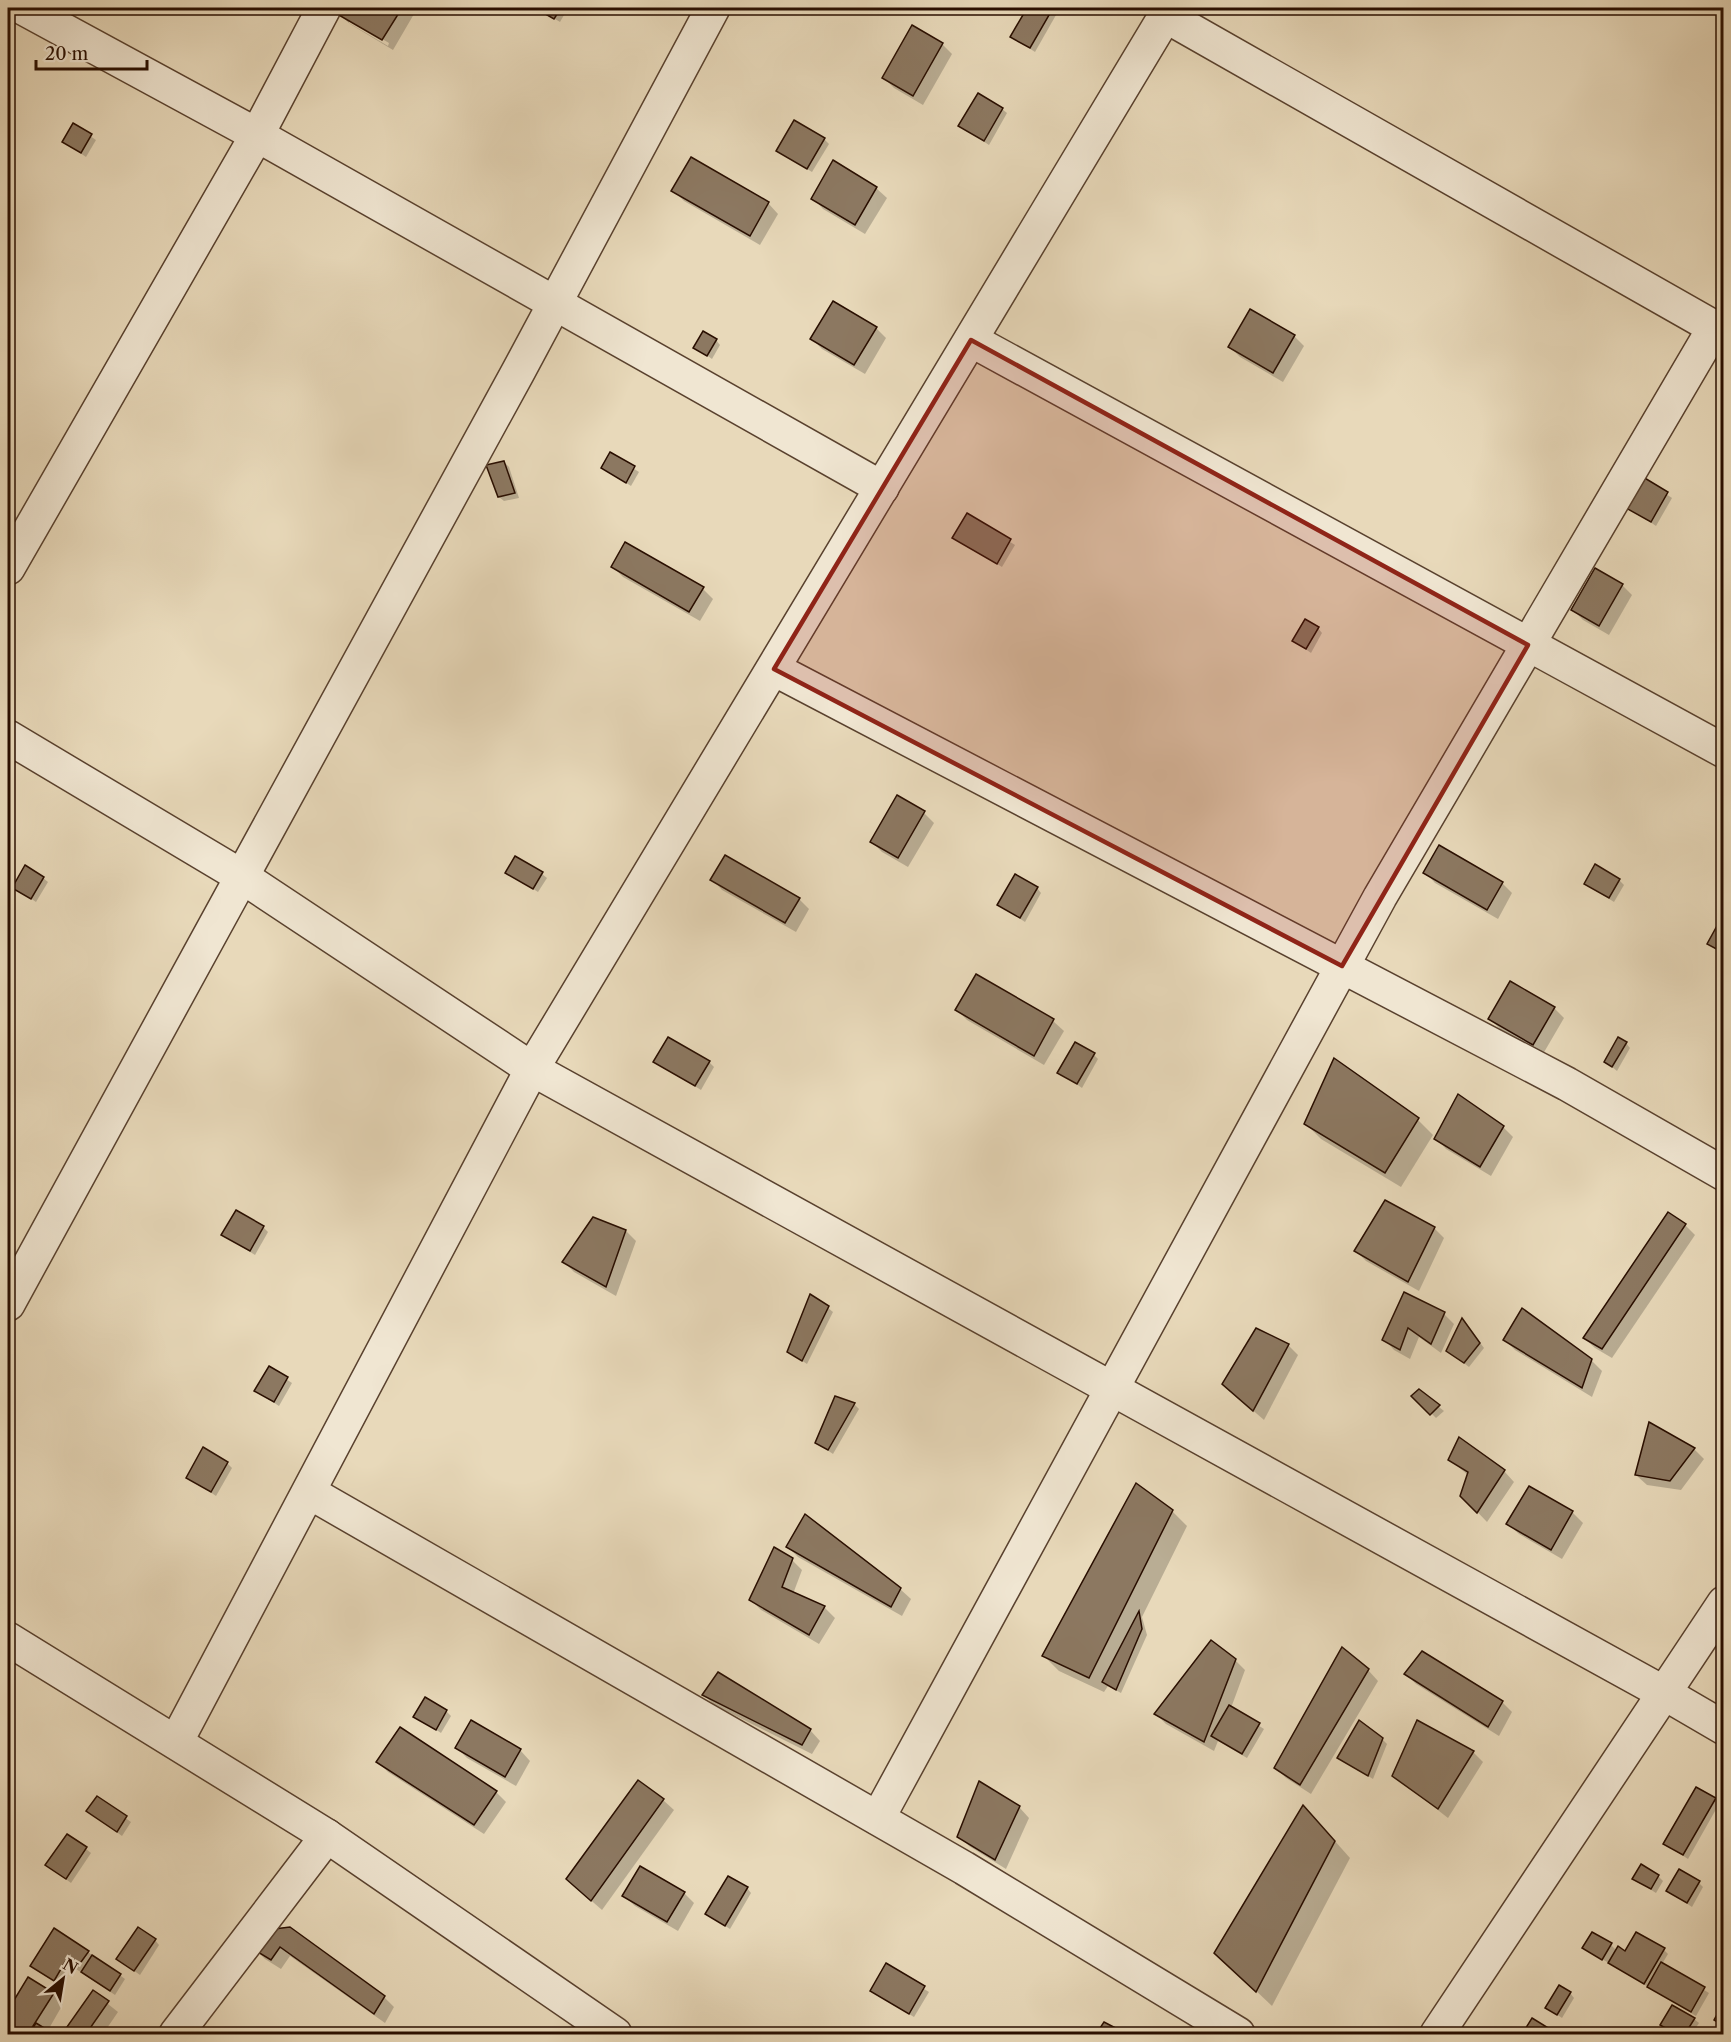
<svg xmlns="http://www.w3.org/2000/svg" width="1731" height="2042" viewBox="0 0 1731 2042" font-family="'Libre Caslon Text',serif">
<rect width="100%" height="100%" fill="#e8d9ba"/>
<filter id="stains"><feTurbulence type="fractalNoise" baseFrequency=".00333" numOctaves="4"/><feColorMatrix values="0 0 0 0 .2 0 0 0 0 .09 0 0 0 0 .02 0 0 0 .5 -.17"/></filter>
<radialGradient id="worn" r=".72"><stop offset=".6" stop-color="#630" stop-opacity="0"/><stop offset="1" stop-color="#630" stop-opacity=".3"/></radialGradient>
<g fill="#0003" fill-rule="evenodd">
<path d="M343,8h65l6,6 -21,36 -43,-26 -11,-10zM349,19l40,24 -1,3 -39,-23z"/>
<path d="M537,8h31l-8,14z"/>
<path d="M1029,8h16l11,7 -21,37 -23,-15z"/>
<path d="M942,44l10,10 -29,51 -29,-17 -10,-10z"/>
<path d="M1002,109l5,4 -18,32 -29,-19z"/>
<path d="M74,125l22,15 -10,17 -22,-15z"/>
<path d="M824,139l5,5 -17,28 -34,-21z"/>
<path d="M833,162l43,26 11,10 -22,36 -42,-25 -10,-11z"/>
<path d="M673,190l95,13 10,11 -18,31 -76,-44z"/>
<path d="M876,328l10,10 -21,36 -43,-25 -10,-10z"/>
<path d="M1294,336l10,10 -21,36 -43,-25 -10,-10z"/>
<path d="M716,340l4,5 -8,14 -17,-12z"/>
<path d="M611,454l28,18 -8,14 -28,-18z"/>
<path d="M504,462l5,5 10,31 -15,3 -5,-4z"/>
<path d="M1644,479l28,19 -16,28 -28,-19z"/>
<path d="M967,515l48,30 -13,22 -48,-29z"/>
<path d="M613,567l90,22 10,10 -13,22 -77,-44z"/>
<path d="M1622,585l10,10 -23,40 -26,-15 -10,-10z"/>
<path d="M1318,628l4,5 -11,20 -17,-12z"/>
<path d="M924,813l10,10 -26,44 -26,-15 -10,-10z"/>
<path d="M507,872l35,2 5,4 -9,14z"/>
<path d="M1425,872l77,11 10,10 -14,26 -63,-36z"/>
<path d="M43,878l5,4 -12,20 -22,-15z"/>
<path d="M712,879l87,20 10,10 -13,23 -74,-42z"/>
<path d="M1619,880l5,5 -10,17 -28,-18z"/>
<path d="M1037,888l4,5 -16,29 -26,-17z"/>
<path d="M1724,929v27l-16,-13z"/>
<path d="M977,976l76,45 11,10 -20,34 -77,-45 -10,-10z"/>
<path d="M1554,1008l10,10 -21,36 -43,-25 -10,-10z"/>
<path d="M1626,1043l4,5 -13,23 -11,-9z"/>
<path d="M1094,1055l4,4 -16,29 -23,-16z"/>
<path d="M655,1061l54,1 5,5 -13,23z"/>
<path d="M1418,1120l15,15 -32,52 -80,-48 -16,-16z"/>
<path d="M1503,1127l10,10 -22,39 -45,-27 -10,-11z"/>
<path d="M1685,1225l10,10 -83,123 -17,-10 -11,-10z"/>
<path d="M263,1227l5,5 -13,23 -32,-20z"/>
<path d="M1434,1228l10,10 -25,53 -53,-30 -10,-10z"/>
<path d="M626,1231l10,10 -20,55 -42,-24 -10,-10z"/>
<path d="M1405,1294l39,20 10,10 -13,29 -22,-16 -9,22 -16,-9 -10,-11z"/>
<path d="M828,1308l5,4 -26,52 -18,-12z"/>
<path d="M1466,1324l18,24 -15,19 -21,-16z"/>
<path d="M1505,1340l86,20 11,11 -10,26 -77,-47z"/>
<path d="M1288,1345l10,10 -34,65 -30,-26z"/>
<path d="M269,1368l23,15 -13,23 -23,-15z"/>
<path d="M1419,1391l25,20 -8,7 -22,-22z"/>
<path d="M836,1398l18,6 5,5 -26,45 -16,-11z"/>
<path d="M1694,1449l10,10 -23,31 -34,-5 -11,-10z"/>
<path d="M1450,1460l54,11 10,11 -27,40 -25,-26 6,-21z"/>
<path d="M227,1463l5,5 -16,28 -28,-19z"/>
<path d="M1530,1488l43,25 10,10 -21,36 -43,-25 -11,-10z"/>
<path d="M1172,1511l15,15 -45,91 5,18 -26,58 -13,-7 -4,6 -45,-21 -15,-15z"/>
<path d="M788,1547l112,42 11,10 -9,17 -104,-59z"/>
<path d="M792,1560l10,10 -9,24 32,14 10,10 -16,26 -58,-34 -10,-10z"/>
<path d="M1235,1660l10,10 -14,38 33,21 -17,29 -29,-17 -4,10 -48,-27 -10,-10z"/>
<path d="M1368,1670l10,11 -67,113 -25,-16 -10,-10z"/>
<path d="M1406,1674l96,28 10,10 -13,24 -83,-52z"/>
<path d="M704,1695l106,35 10,11 -8,13 -98,-49z"/>
<path d="M446,1711l5,5 -10,17 -26,-17z"/>
<path d="M472,1722l48,28 10,11 -14,25 -49,-28 -10,-10z"/>
<path d="M1382,1739l5,5 -14,35 -34,-21z"/>
<path d="M1473,1752l10,10 -35,56 -55,-43z"/>
<path d="M8,1758l5,5 -5,8z"/>
<path d="M378,1762l118,30 10,10 -22,32 -96,-62z"/>
<path d="M97,1798l34,24 -9,14 -34,-25z"/>
<path d="M663,1800l11,10 -72,100 -24,-21z"/>
<path d="M1715,1800l4,4 -31,55 -23,-15z"/>
<path d="M1019,1807l10,11 -23,51 -37,-23 -10,-10z"/>
<path d="M1318,1822l32,36 -78,148 -40,-38z"/>
<path d="M86,1849l5,4 -20,30 -24,-18z"/>
<path d="M1658,1876l5,5 -7,12 -22,-14z"/>
<path d="M1699,1883l4,4 -11,20 -24,-16z"/>
<path d="M747,1888l4,5 -21,36 -23,-15z"/>
<path d="M684,1893l10,10 -16,28 -43,-25 -11,-10z"/>
<path d="M267,1932l117,65 10,10 -9,16 -95,-67 -9,13 -16,-10 -10,-10z"/>
<path d="M155,1940l4,5 -19,30 -17,-12z"/>
<path d="M1611,1945l6,6 8,2 39,-3 4,4 -6,10 47,29 -13,23 -112,-68z"/>
<path d="M88,1952l37,27 -10,16 -45,-30 -11,19 -22,-14z"/>
<path d="M887,1966l42,26 -15,25 -42,-26z"/>
<path d="M29,1979l24,15 10,10 -16,28 4,2 -43,-1v-20z"/>
<path d="M93,1992l25,20 -15,22h-39z"/>
<path d="M1570,1993l4,5 -12,20 -15,-10z"/>
<path d="M1694,2019l5,4 -7,11h-17l-13,-9z"/>
</g>
<g fill="#8c7861" stroke="#290e00" stroke-width="1.5">
<path d="M341,8h61l-20,32 -45,-26z"/>
<path d="M535,8h26l-7,11z"/>
<path d="M1027,8l25,2 -22,38 -20,-11z"/>
<path d="M912,25l31,18 -30,53 -31,-18z"/>
<path d="M978,93l25,15 -19,33 -26,-15z"/>
<path d="M794,120l31,18 -18,31 -31,-18z"/>
<path d="M73,123l19,11 -11,19 -19,-11z"/>
<path d="M691,157l78,45 -19,34 -79,-45z"/>
<path d="M833,160l44,27 -22,38 -44,-26z"/>
<path d="M833,301l44,26 -23,38 -44,-26z"/>
<path d="M1250,309l45,26 -22,38 -45,-26z"/>
<path d="M703,331l14,8 -10,17 -14,-8z"/>
<path d="M610,452l25,14 -9,17 -25,-15z"/>
<path d="M504,461l11,32 -17,4 -12,-32z"/>
<path d="M1643,477l25,15 -17,30 -25,-14z"/>
<path d="M967,513l44,26 -14,25 -45,-26z"/>
<path d="M625,542l79,45 -15,25 -78,-45z"/>
<path d="M1595,568l28,16 -24,42 -28,-16z"/>
<path d="M1305,619l14,8 -13,22 -14,-8z"/>
<path d="M897,795l28,16 -27,47 -28,-16z"/>
<path d="M1439,845l64,37 -16,28 -64,-37z"/>
<path d="M725,855l75,43 -15,25 -75,-43z"/>
<path d="M515,856l28,16 -10,17 -28,-16z"/>
<path d="M1595,864l25,15 -11,19 -25,-14z"/>
<path d="M25,865l19,12 -13,22 -19,-11z"/>
<path d="M1015,874l23,13 -18,31 -23,-13z"/>
<path d="M1718,924l6,4v25l-17,-9z"/>
<path d="M976,974l78,45 -20,37 -79,-46z"/>
<path d="M1510,981l45,26 -22,38 -45,-26z"/>
<path d="M668,1037l42,24 -15,25 -42,-24z"/>
<path d="M1618,1037l9,5 -15,25 -8,-5z"/>
<path d="M1075,1042l20,11 -18,31 -20,-11z"/>
<path d="M1334,1058l85,60 -34,55 -81,-49z"/>
<path d="M1458,1094l46,32 -24,41 -46,-28z"/>
<path d="M1385,1200l50,27 -27,55 -54,-31z"/>
<path d="M236,1210l28,16 -14,25 -29,-16z"/>
<path d="M1668,1212l18,12 -84,125 -19,-11z"/>
<path d="M593,1217l33,13 -20,57 -44,-25z"/>
<path d="M1404,1292l41,20 -14,32 -23,-16 -8,22 -18,-10z"/>
<path d="M810,1294l19,12 -27,55 -15,-9z"/>
<path d="M1522,1308l70,51 -10,29 -79,-48z"/>
<path d="M1462,1318l18,25 -16,20 -18,-12z"/>
<path d="M1256,1328l33,16 -36,67 -31,-27z"/>
<path d="M269,1366l19,11 -14,25 -20,-11z"/>
<path d="M1419,1389l21,16 -10,10 -19,-19z"/>
<path d="M835,1396l20,7 -27,47 -13,-7z"/>
<path d="M1649,1422l46,26 -25,33 -35,-6z"/>
<path d="M1459,1437l46,33 -28,43 -17,-17 8,-24 -20,-12z"/>
<path d="M203,1447l25,15 -17,30 -25,-14z"/>
<path d="M1136,1483l37,27 -84,168 -47,-22z"/>
<path d="M1529,1486l44,25 -22,39 -45,-26z"/>
<path d="M805,1514l96,74 -10,19 -105,-60z"/>
<path d="M774,1547l19,11 -11,29 43,19 -16,29 -60,-35z"/>
<path d="M1139,1611l3,18 -26,61 -14,-8z"/>
<path d="M1211,1640l25,19 -32,83 -50,-28z"/>
<path d="M1342,1647l27,22 -69,116 -26,-17z"/>
<path d="M1422,1651l81,50 -15,26 -84,-53z"/>
<path d="M718,1672l93,57 -9,16 -100,-50z"/>
<path d="M425,1697l22,13 -11,20 -23,-13z"/>
<path d="M1229,1705l31,18 -18,31 -31,-18z"/>
<path d="M471,1720l50,29 -16,28 -50,-29z"/>
<path d="M1359,1720l24,18 -15,38 -31,-18z"/>
<path d="M1417,1720l57,31 -36,58 -46,-33z"/>
<path d="M400,1727l97,64 -23,34 -98,-63z"/>
<path d="M638,1780l26,19 -73,102 -25,-22z"/>
<path d="M979,1781l41,25 -25,54 -38,-23z"/>
<path d="M1696,1787l20,11 -33,57 -20,-11z"/>
<path d="M97,1796l30,20 -10,16 -31,-21z"/>
<path d="M1303,1805l32,36 -79,151 -42,-39z"/>
<path d="M67,1834l20,13 -21,32 -21,-14z"/>
<path d="M1641,1864l18,11 -8,14 -19,-10z"/>
<path d="M640,1866l45,26 -18,30 -45,-26z"/>
<path d="M1679,1869l21,12 -13,22 -21,-12z"/>
<path d="M728,1876l20,11 -23,39 -20,-12z"/>
<path d="M138,1927l18,12 -22,32 -18,-12z"/>
<path d="M290,1927l95,69 -11,18 -94,-67 -9,13 -18,-11 13,-19z"/>
<path d="M54,1928l35,23 -13,18 -11,-7 -11,19 -24,-15z"/>
<path d="M1592,1932l20,11 -10,17 -20,-12z"/>
<path d="M1636,1932l29,16 -21,36 -36,-21 10,-17 7,5z"/>
<path d="M92,1955l29,19 -11,17 -29,-19z"/>
<path d="M1661,1962l44,25 -14,25 -44,-25z"/>
<path d="M886,1963l39,23 -16,28 -39,-23z"/>
<path d="M28,1977l26,16 -26,41h-16l-4,-2v-22z"/>
<path d="M1559,1985l12,7 -14,23 -12,-7z"/>
<path d="M93,1990l16,11 -23,33h-24z"/>
<path d="M1723,2004h1v22l-10,-6z"/>
<path d="M1672,2005l23,13 -10,16h-9l-16,-9z"/>
<path d="M1532,2018l26,16h-36z"/>
<path d="M1104,2022l23,12h-31z"/>
<path d="M36,2023l18,11h-25z"/>
</g>
<g fill="none" stroke-linecap="round" stroke-linejoin="round">
<g stroke="#59412e" stroke-width="36">
<g id="street">
<path d="M23,8l234,127 625,353"/>
<path d="M1166,16l558,317"/>
<path d="M971,340l753,411"/>
<path d="M8,568l249,-433 67,-127"/>
<path d="M774,669l793,415 157,90"/>
<path d="M8,737l233,139 291,193 1132,624 60,35"/>
<path d="M8,1304l510,-932 195,-364"/>
<path d="M309,1492l655,376 274,166"/>
<path d="M8,1639l319,197 288,198"/>
<path d="M176,1742l356,-673 638,-1061"/>
<path d="M878,1818l502,-921 334,-569"/>
<path d="M176,2034l151,-198"/>
<path d="M1437,2034l287,-431"/>
</g>
</g>
<use href="#street" stroke="#f0e6d2" stroke-width="33"/>
</g>
<path fill="#8f2418" fill-opacity="0.2" stroke="#8f2418" stroke-width="4.5" stroke-linejoin="round" d="M971,340l557,305 -186,321 -568,-297z"/>
<rect width="1731" height="2042" fill="none" stroke="#e8d9ba" stroke-width="30"/>
<rect x="9" y="9" width="1713" height="2024" fill="none" stroke="#290e00" stroke-width="3"/>
<rect x="15" y="15" width="1701" height="2012" fill="none" stroke="#290e00" stroke-width="1.5"/>
<g transform="translate(63 1979) rotate(30)" stroke="#f0e6d2" stroke-width="4.5" paint-order="stroke">
<path d="M0-4.5L10 22L0 15L-10 22Z" fill="#290e00"/>
<text y="-9" font-size="16" font-weight="bold" text-anchor="middle" fill="#290e00">N</text>
</g>
<path d="M36 60v9h111v-9" fill="none" stroke="#290e00" stroke-width="3"/>
<text x="45" y="60" font-size="18" fill="#290e00" stroke="#f0e6d2" stroke-width="4.5" paint-order="stroke">20 m</text>
<rect width="100%" height="100%" filter="url(#stains)"/>
<rect width="100%" height="100%" fill="url(#worn)"/>
</svg>
